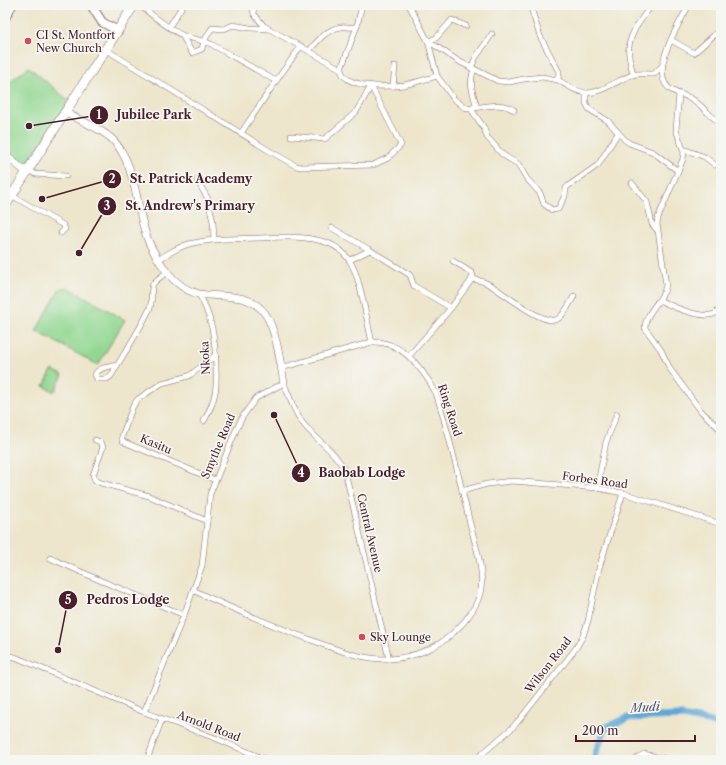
<svg xmlns="http://www.w3.org/2000/svg" width="726" height="765" viewBox="0 0 726 765" font-family="'Libre Caslon Text',serif">
<rect width="100%" height="100%" fill="#f6f6f2"/>
<filter id="ink" filterUnits="userSpaceOnUse"><feTurbulence type="fractalNoise" baseFrequency=".025" numOctaves="2"/><feDisplacementMap in="SourceGraphic" scale="8" xChannelSelector="R" yChannelSelector="G"/><feConvolveMatrix kernelMatrix="1 2 1 2 8 2 1 2 1" color-interpolation-filters="sRGB"/></filter>
<filter id="wash" filterUnits="userSpaceOnUse"><feTurbulence type="fractalNoise" baseFrequency=".012" numOctaves="4" result="noise"/><feDisplacementMap in="SourceGraphic" scale="16" xChannelSelector="R" yChannelSelector="G"/><feGaussianBlur stdDeviation="0.9" result="paint"/><feColorMatrix in="noise" values="0 0 0 0 0 0 0 0 0 0 0 0 0 0 0 0 0 1.4 0 .05"/><feComposite in="paint" operator="in"/></filter>
<g filter="url(#wash)">
<rect width="100%" height="100%" fill="#ede6cc"/>
<g fill="#92d791" stroke="#6e7b5e">
<path d="M29,67l40,34 -44,66 -20,-16v-66z"/>
<path d="M68,287l57,33 -27,45 -62,-34 24,-42z"/>
<path d="M52,370l11,5 -9,17 -10,-6z"/>
<path d="M5,757h32l22,3h-54z"/>
</g>
<g fill="none" stroke-linecap="round" stroke-linejoin="round">
<path stroke="#5fa7d6" stroke-width="7" d="M593,760l13,-33 22,-9 54,-2 26,5 13,5"/>
</g>
</g>
<g filter="url(#ink)">
<g fill="none" stroke-linecap="round" stroke-linejoin="round">
<g stroke="#836563" stroke-width="6">
<g id="street">
<path d="M139,5c14,10 29,24 45,31 8,3 18,4 27,8l65,37 25,-35"/>
<path d="M246,5h1"/>
<path d="M255,5l-2,3 1,6 10,12 77,43 16,-43 5,-21"/>
<path d="M409,5l19,36 9,35 17,23 10,8 7,2 13,19 3,9 16,18 15,9 9,15 13,14 4,11 8,6 6,-1 7,-13 1,-8 2,-2 30,-21 20,-32"/>
<path d="M530,5l10,31 19,36 -1,8c8,5 18,12 28,13 15,0 32,-13 46,-18 6,-2 15,-1 22,-1l8,-8"/>
<path d="M689,5c-10,19 -41,67 -19,84 7,5 15,6 22,10 11,7 18,18 29,24"/>
<path d="M169,27l14,-22"/>
<path d="M182,35l10,18 10,-4 2,-8 8,-13 12,1 9,-4 17,3 19,1"/>
<path d="M671,40l23,13 27,-24"/>
<path d="M428,41l32,21 38,19 11,1 15,-3 18,-2 16,3"/>
<path d="M428,41l8,-3 16,-18 14,6"/>
<path d="M105,49l163,101 28,16 6,1 71,-2 15,-7 13,-13 -30,-59"/>
<path d="M309,51c9,-11 18,-22 32,-24 6,-1 10,2 16,-1"/>
<path d="M471,68l5,-11 16,-23"/>
<path d="M341,69c2,20 48,18 63,16 11,-2 22,-6 33,-9"/>
<path d="M633,75c-1,-6 -3,-13 -4,-19 -3,-19 12,-37 23,-51"/>
<path d="M393,86l2,-20"/>
<path d="M586,93v10l3,6 19,12 16,18 5,4 24,9 25,19"/>
<path d="M474,108c13,-2 29,-6 40,2"/>
<path d="M471,109l5,-3v-2c-4,-14 -7,-21 -2,-35"/>
<path d="M241,133l35,-52"/>
<path d="M291,136l34,3 31,-27 15,-26"/>
<path d="M683,149l22,8 10,8"/>
<path d="M28,169l7,5 31,2"/>
<path d="M197,180l11,19 5,23 1,17"/>
<path d="M632,183l15,19 5,22 5,6"/>
<path d="M11,195l52,30 2,4 -4,4"/>
<path d="M332,228l38,22 -20,10"/>
<path d="M370,250l40,25 4,11 37,22"/>
<path d="M159,259c9,-5 19,-12 30,-15 23,-6 46,-5 69,-6 23,-1 48,-3 70,5 8,3 16,9 21,17 11,14 18,63 23,82"/>
<path d="M472,279c6,1 12,2 18,6 13,7 54,42 68,34 7,-5 12,-16 16,-23"/>
<path d="M199,294c13,24 16,44 17,71 0,9 1,19 -1,28 -2,10 -6,19 -11,28"/>
<path d="M659,300l5,-8 2,-7 -9,-61 1,-6 25,-59 1,-7 -8,-22 3,-36"/>
<path d="M721,308c-2,2 -4,5 -7,6 -14,5 -43,-8 -55,-14 -6,8 -14,18 -14,28l16,22 9,19 31,42 20,19"/>
<path d="M409,356l42,-48 19,-26 3,-6 -1,-3 -19,-12"/>
<path d="M117,365c-8,2 -19,2 -22,10l2,4h10l4,-3c13,-23 28,-44 39,-68 3,-8 0,-18 3,-24 3,-5 10,-8 14,-12"/>
<path d="M95,440l5,2 3,5 -10,28 2,5 6,3 48,13 58,25"/>
<path d="M215,480l-91,-38 -2,-2v-4l11,-30 5,-7 24,-16 27,-7 27,-21"/>
<path d="M597,488l9,-46 11,-28"/>
<path d="M462,491l25,-7 25,-3 85,7 26,5 98,31"/>
<path d="M50,558l47,21 87,36"/>
<path d="M193,590c41,20 83,37 126,53 22,8 45,17 70,16 23,-1 49,-11 65,-27 12,-11 24,-26 27,-43 3,-24 -8,-50 -13,-74 -10,-41 -19,-82 -32,-122 -13,-24 -34,-53 -64,-51l-91,26"/>
<path d="M5,655l10,2 12,5 117,50 71,26 52,22"/>
<path d="M144,712l40,-97 18,-49 8,-72 26,-64 7,-14 13,-18 28,-15c6,15 11,32 22,44 13,15 30,25 39,44l44,188"/>
<path d="M147,760l15,-41"/>
<path d="M475,760l37,-32 8,-9 43,-54 13,-17 7,-12 5,-15 11,-53 24,-75"/>
<path d="M637,760v-2l7,-4 25,6"/>
</g>
</g>
<g stroke="#836563" stroke-width="8">
<g id="secondary">
<path d="M64,112c15,8 35,15 48,27 23,22 24,66 34,96 4,13 13,26 21,37 8,10 19,19 32,22 24,4 51,-3 67,21 11,18 14,47 18,68"/>
<path d="M5,155l21,17"/>
</g>
</g>
<g stroke="#836563" stroke-width="10">
<g id="primary">
<path d="M91,5l11,17 16,9"/>
<path d="M5,18l7,-13"/>
</g>
</g>
<g stroke="#836563" stroke-width="10">
<path id="highway" d="M5,206l129,-201"/>
</g>
<use href="#street" stroke="#fff" stroke-width="5"/>
<use href="#secondary" stroke="#fff" stroke-width="7"/>
<use href="#primary" stroke="#fff" stroke-width="8"/>
<use href="#highway" stroke="#fff" stroke-width="9"/>
</g>
</g>
<g fill="#d1495b" stroke="#f6f6f2" stroke-width="1.5">
<circle cx="28" cy="41" r="4"/>
<circle cx="362" cy="637" r="4"/>
</g>
<g text-anchor="middle" dominant-baseline="central" stroke-width="3.5" stroke-linejoin="round" paint-order="stroke">
<g font-size="11" fill="#4a1f2b" stroke="#f6f6f2" text-anchor="start">
<text x="36" y="35">CI St. Montfort<tspan x="36" dy="13">New Church</tspan></text>
<text x="370" y="637">Sky Lounge</text>
</g>
<g font-size="11" fill="#4a1f2b" stroke="#f6f6f2">
<text transform="translate(205 358) rotate(-93)">Nkoka</text>
<text transform="translate(450 410) rotate(72)">Ring Road</text>
<text transform="translate(156 444) rotate(23)">Kasitu</text>
<text transform="translate(218 446) rotate(-67)">Smythe Road</text>
<text transform="translate(595 480) rotate(8)">Forbes Road</text>
<text transform="translate(370 533) rotate(77)">Central Avenue</text>
<text transform="translate(548 665) rotate(-52)">Wilson Road</text>
<text transform="translate(209 726) rotate(21)">Arnold Road</text>
</g>
<g font-size="12" font-style="italic" fill="#52556f" stroke="#f6f6f2">
<text transform="translate(645 707) rotate(-4)">Mudi</text>
</g>
</g>
<path fill="none" stroke="#4a1f2b" stroke-width="1.5" d="M29 126L99 115M42 199L112 179M79 253L107 206M274 415L301 473M58 650L68 600"/>
<g fill="#4a1f2b" stroke="#f6f6f2" stroke-width="1.5">
<circle cx="29" cy="126" r="4"/>
<circle cx="42" cy="199" r="4"/>
<circle cx="79" cy="253" r="4"/>
<circle cx="274" cy="415" r="4"/>
<circle cx="58" cy="650" r="4"/>
<circle cx="99" cy="115" r="10"/>
<circle cx="112" cy="179" r="10"/>
<circle cx="107" cy="206" r="10"/>
<circle cx="301" cy="473" r="10"/>
<circle cx="68" cy="600" r="10"/>
</g>
<g font-size="12" text-anchor="middle" font-weight="bold" fill="#fff">
<text x="99" y="119">1</text>
<text x="112" y="183">2</text>
<text x="107" y="210">3</text>
<text x="301" y="477">4</text>
<text x="68" y="604">5</text>
</g>
<g font-size="12" text-anchor="middle" font-weight="bold" fill="#4a1f2b" stroke="#f6f6f2" stroke-width="3.5" stroke-linejoin="round" paint-order="stroke">
<text x="154" y="119">Jubilee Park</text>
<text x="191" y="183">St. Patrick Academy</text>
<text x="190" y="210">St. Andrew's Primary</text>
<text x="362" y="477">Baobab Lodge</text>
<text x="128" y="604">Pedros Lodge</text>
</g>
<rect width="726" height="765" fill="none" stroke="#f6f6f2" stroke-width="20"/>
<path d="M576 735v6h119v-6" fill="none" stroke="#4a1f2b" stroke-width="2"/>
<text x="582" y="735" font-size="12" fill="#4a1f2b" stroke="#f6f6f2" stroke-width="3" paint-order="stroke">200 m</text>
</svg>
